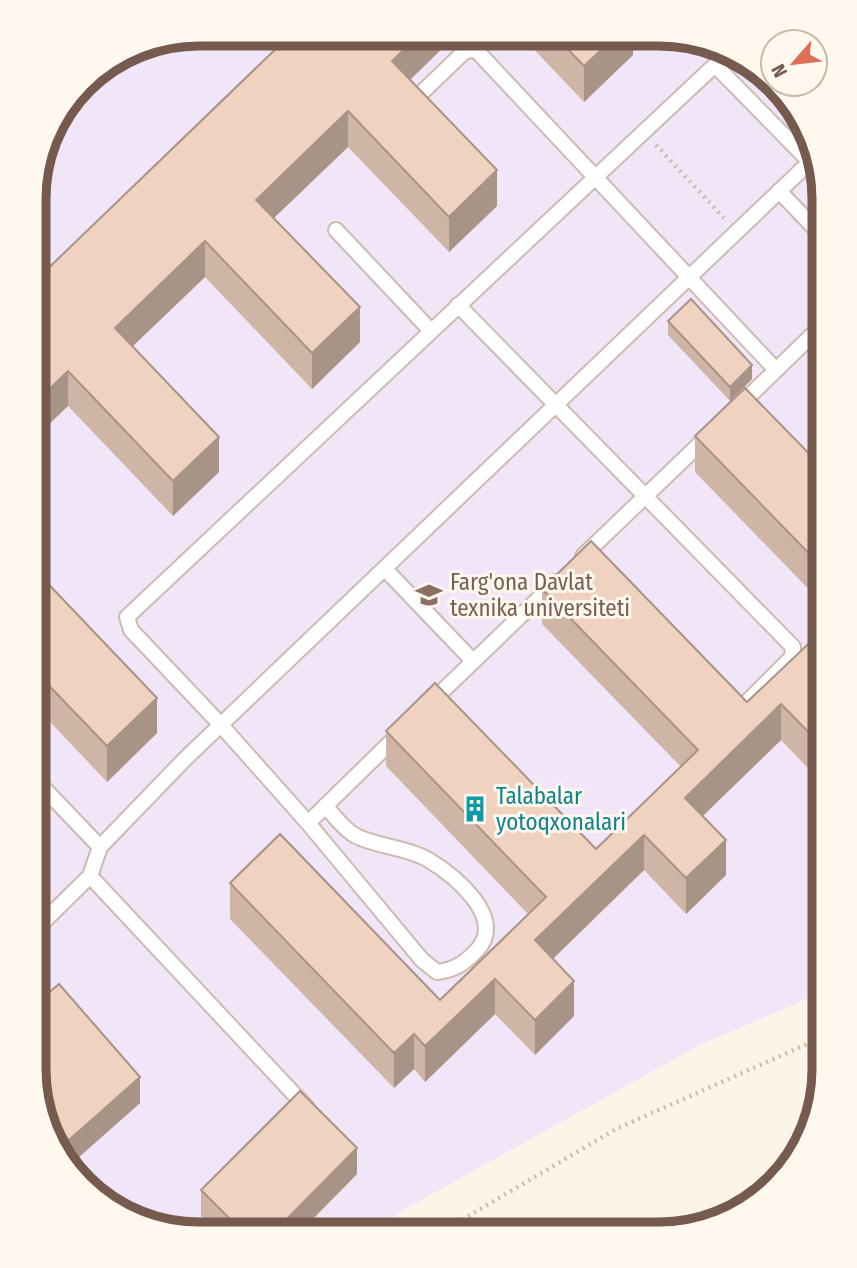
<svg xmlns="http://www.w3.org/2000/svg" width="857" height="1268" viewBox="0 0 857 1268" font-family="'Fira Sans Condensed',sans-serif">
<rect width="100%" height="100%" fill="#fcf4e9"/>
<path fill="#f1e5f8" d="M690,36l69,32 52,67 13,64 -1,793 -125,54 -293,163 -37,25 -191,-1 -79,-33 -52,-67 -13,-64 2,-892 20,-61 35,-42 55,-32z"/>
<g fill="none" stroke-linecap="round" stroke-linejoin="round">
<g stroke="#cdbbaf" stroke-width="18">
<g id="lane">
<path d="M412,102l52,-50 11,-3 301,321"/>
<path d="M779,191l45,47"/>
<path d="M336,230l95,101"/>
<path d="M458,305l335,342 -1,10 -55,55"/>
<path d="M824,352l-14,-15 14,-14"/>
<path d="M739,406l71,-69"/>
<path d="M583,556l124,-119"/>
<path d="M385,569l88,92"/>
<path d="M429,704l127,-122"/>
<path d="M34,778l66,69"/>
<path d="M325,806c9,9 19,24 31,30 22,11 50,11 71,23 27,16 79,58 51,90 -13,14 -23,21 -41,23l-15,-12 -114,-137 -88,-99 -89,-94 -4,-13 588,-552 95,97"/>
<path d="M308,823l92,-90"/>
<path d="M90,876l217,232"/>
<path d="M33,932l57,-56 10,-29 86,-89 629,-601"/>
</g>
</g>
<g stroke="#d5b6a4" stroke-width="4.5" stroke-dasharray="2 5" stroke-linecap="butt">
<path d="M656,145l68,73"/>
<path d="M438,1234l178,-105 207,-92"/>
</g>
<use href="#lane" stroke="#fff" stroke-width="14"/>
</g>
<g fill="#ceb5a6">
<path d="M633,37v18l-49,47 -61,-64z"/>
<path d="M452,39l-42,41 87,126 -48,46 -101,-105 -74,71 86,124 -48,47 -107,-112 -72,69 86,126 -46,44 -105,-110 -33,-125z"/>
<path d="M668,321l84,58 -22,22 -62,-66z"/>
<path d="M695,436l129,33v136l-129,-133z"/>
<path d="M34,569l123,164 -50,49 -73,-77z"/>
<path d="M542,589l205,113 77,-73 -1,155 -42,-44 -78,76 23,59 -40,39 -42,-44 -91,89 21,57 -39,39 -40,-41 -70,68 -11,-13 -20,19 -164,-169v-36l210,117 88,-86 -142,-148v-35l210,118 85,-82 -139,-143z"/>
<path d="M33,1069l107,34 -70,62 -24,-32z"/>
<path d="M357,1174l-59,60 -80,-1 -17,-17v-26z"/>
</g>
<g fill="#a89387">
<path d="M615,37h18v18l-49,47v-36z"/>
<path d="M415,39h37l-60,58v-36z"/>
<path d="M348,111v36l-92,88v-35z"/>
<path d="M497,170v36l-48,46v-35z"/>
<path d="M205,241v36l-90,86v-35z"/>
<path d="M360,307v35l-48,47v-36z"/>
<path d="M752,365v14l-22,22v-14z"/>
<path d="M68,371v35l-34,33v-35z"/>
<path d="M219,437v35l-46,44v-35z"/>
<path d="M157,698v35l-50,49v-36z"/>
<path d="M781,704v36l-96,93v-35z"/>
<path d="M644,835v35l-109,106v-36z"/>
<path d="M726,840v35l-40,39v-36z"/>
<path d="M495,979v35l-70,68v-36z"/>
<path d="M574,981v35l-39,39v-35z"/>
<path d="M414,1034v35l-20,19v-35z"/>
<path d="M140,1077v26l-70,62 -1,-2v-23z"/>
<path d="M357,1148v26l-59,60h-26z"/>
</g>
<g fill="#f0d2c1" stroke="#a89387" stroke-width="2">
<path d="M615,37l-31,29 -27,-28z"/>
<path d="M415,39l-23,22 105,109 -48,47 -101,-106 -92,89 104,107 -48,46 -107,-112 -90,87 104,109 -46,44 -105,-110 -34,33 1,-123 249,-240z"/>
<path d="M691,299l61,66 -22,22 -62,-66z"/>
<path d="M745,388l79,81v100l-129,-133z"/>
<path d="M591,541l156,161 77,-73v34l-5,4 5,4v77l-43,-44 -96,94 41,42 -40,38 -42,-43 -109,105 39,41 -39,39 -40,-41 -70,67 -11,-12 -20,19 -164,-170 50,-49 160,166 106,-103 -160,-166 49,-48 161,166 102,-99 -156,-161z"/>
<path d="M34,569l123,129 -50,48 -73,-76z"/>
<path d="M59,984l81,93 -71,63 -28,-32 -8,-39v-63z"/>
<path d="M300,1091l57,57 -85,86 -28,-1 -43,-43z"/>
</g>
<defs>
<g id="university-bare" transform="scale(2.1)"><path d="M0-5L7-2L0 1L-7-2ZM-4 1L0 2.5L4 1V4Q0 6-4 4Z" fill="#8d6e63" stroke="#fef8ef" stroke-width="2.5" paint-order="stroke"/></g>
<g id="building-bare" transform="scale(2.1)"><path d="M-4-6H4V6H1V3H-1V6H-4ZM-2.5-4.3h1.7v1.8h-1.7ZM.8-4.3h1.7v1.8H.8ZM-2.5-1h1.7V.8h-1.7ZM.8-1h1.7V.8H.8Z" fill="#0f9aa8" stroke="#fef8ef" stroke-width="2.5" paint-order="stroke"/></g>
</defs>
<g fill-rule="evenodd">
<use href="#university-bare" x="429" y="595"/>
<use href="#building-bare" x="475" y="809"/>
</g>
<g text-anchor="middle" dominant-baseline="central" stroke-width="6" stroke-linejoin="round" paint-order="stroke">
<g font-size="23" fill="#785e54" stroke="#fef8ef" text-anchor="start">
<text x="450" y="582">Farg'ona Davlat<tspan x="450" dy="26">texnika universiteti</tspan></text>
</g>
<g font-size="23" fill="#0d838f" stroke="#fef8ef" text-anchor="start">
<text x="496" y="796">Talabalar<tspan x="496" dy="26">yotoqxonalari</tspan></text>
</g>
</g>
<path d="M0 0H857V1268H0ZM199 46H659A153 153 0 0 1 812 199V1069A153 153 0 0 1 659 1222H199A153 153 0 0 1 46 1069V199A153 153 0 0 1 199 46Z" fill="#fef8ef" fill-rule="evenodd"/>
<path fill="none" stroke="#755a4d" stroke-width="9" d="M199 46H659A153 153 0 0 1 812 199V1069A153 153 0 0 1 659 1222H199A153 153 0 0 1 46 1069V199A153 153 0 0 1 199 46Z"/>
<g transform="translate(794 63) rotate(242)"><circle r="33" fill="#fef8ef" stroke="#c7b9ae" stroke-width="2"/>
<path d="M0-5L12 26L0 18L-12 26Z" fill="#df6f54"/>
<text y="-10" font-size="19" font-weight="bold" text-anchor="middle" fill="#755a4d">N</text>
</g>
</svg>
